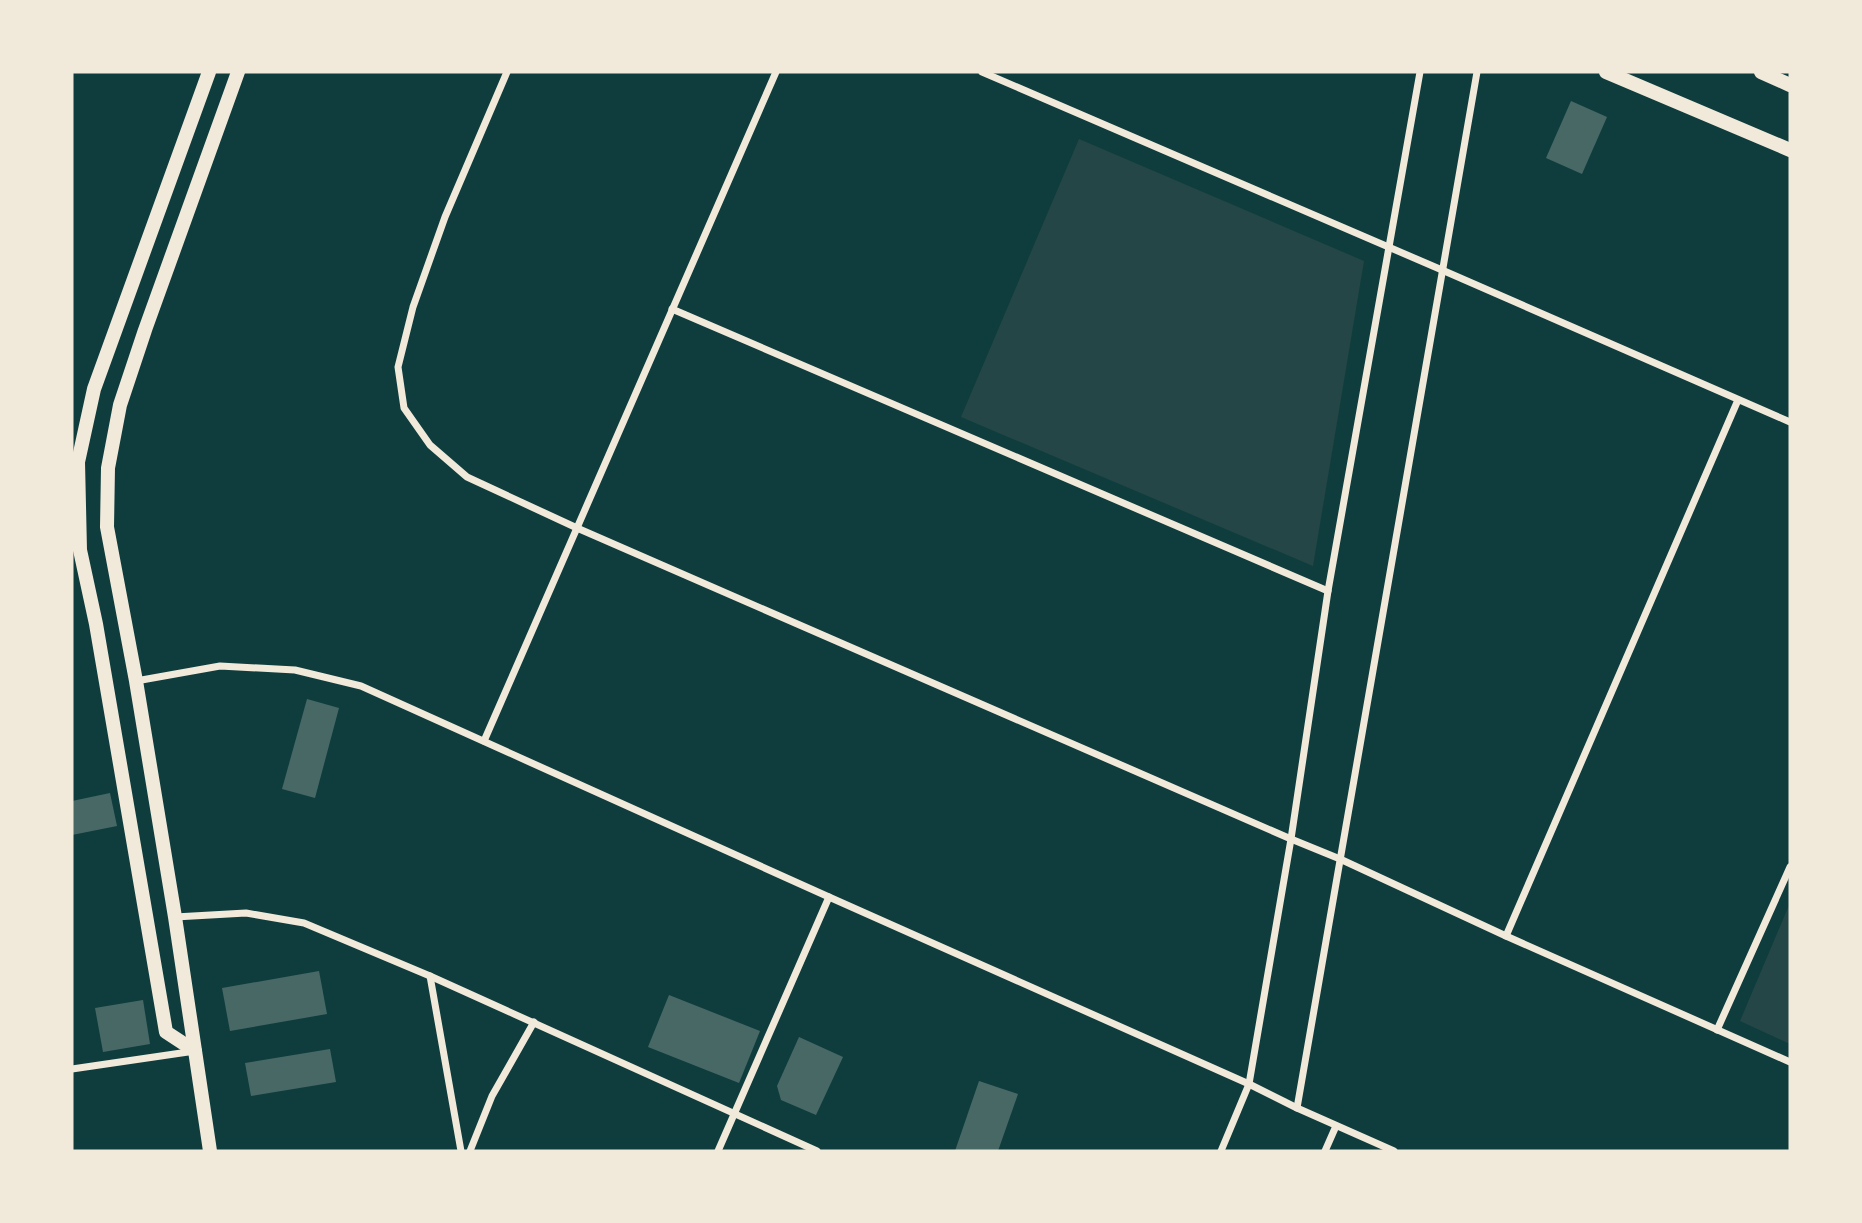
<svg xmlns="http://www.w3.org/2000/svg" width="1862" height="1223" viewBox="0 0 1862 1223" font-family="'Golos Text',sans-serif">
<rect width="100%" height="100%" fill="#0f3d3e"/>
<g fill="#244646">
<path d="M1079,139l285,122 -51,305 -352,-149z"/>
<path d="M1790,903v141l-50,-23z"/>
</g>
<g fill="#486865">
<path d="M1571,101l36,16 -25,57 -36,-16z"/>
<path d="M307,699l32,9 -24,90 -33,-9z"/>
<path d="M110,793l7,33 -45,9v-34z"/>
<path d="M319,971l8,43 -97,17 -8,-43z"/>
<path d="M669,995l91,36 -21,52 -91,-36z"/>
<path d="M143,1000l7,44 -47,8 -8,-44z"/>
<path d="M799,1037l44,20 -27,58 -35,-15 -4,-14z"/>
<path d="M330,1049l6,33 -85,14 -6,-33z"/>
<path d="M979,1081l39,13 -20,57h-43z"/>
</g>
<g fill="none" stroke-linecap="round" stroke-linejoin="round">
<g stroke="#f1e9da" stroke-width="7">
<path d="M507,72l-62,145 -32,90 -15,60 6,41 26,37 37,32 110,51 714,311 49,20 166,77 284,126"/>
<path d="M982,72l460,198 348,152"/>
<path d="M672,309l656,282"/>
<path d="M136,681l84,-15 75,4 66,16 468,211 420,187 48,24 97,43"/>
<path d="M484,741l292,-669"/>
<path d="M175,917l71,-4 58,10 126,53 387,175"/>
<path d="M1506,936l232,-536"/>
<path d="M430,976l31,175"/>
<path d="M1717,1030l73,-163"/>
<path d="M72,1069l123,-18"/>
<path d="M1297,1108l180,-1036"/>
<path d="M470,1151l22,-55 42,-74"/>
<path d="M718,1151l111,-254"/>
<path d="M1221,1151l28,-67 42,-245 37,-248 92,-519"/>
<path d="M1325,1151l11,-25"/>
</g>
<g stroke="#f1e9da" stroke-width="14">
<path d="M1606,72l184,78"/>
<path d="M1761,72l29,13"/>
<path d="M195,1051l-29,-19 -70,-408 -16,-74 -2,-88 16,-73 115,-317"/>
<path d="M210,1151l-35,-234 -39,-236 -29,-154 1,-59 12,-63 25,-75 93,-258"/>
</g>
</g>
<rect width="1862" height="1223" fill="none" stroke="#f1e9da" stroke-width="147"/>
</svg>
